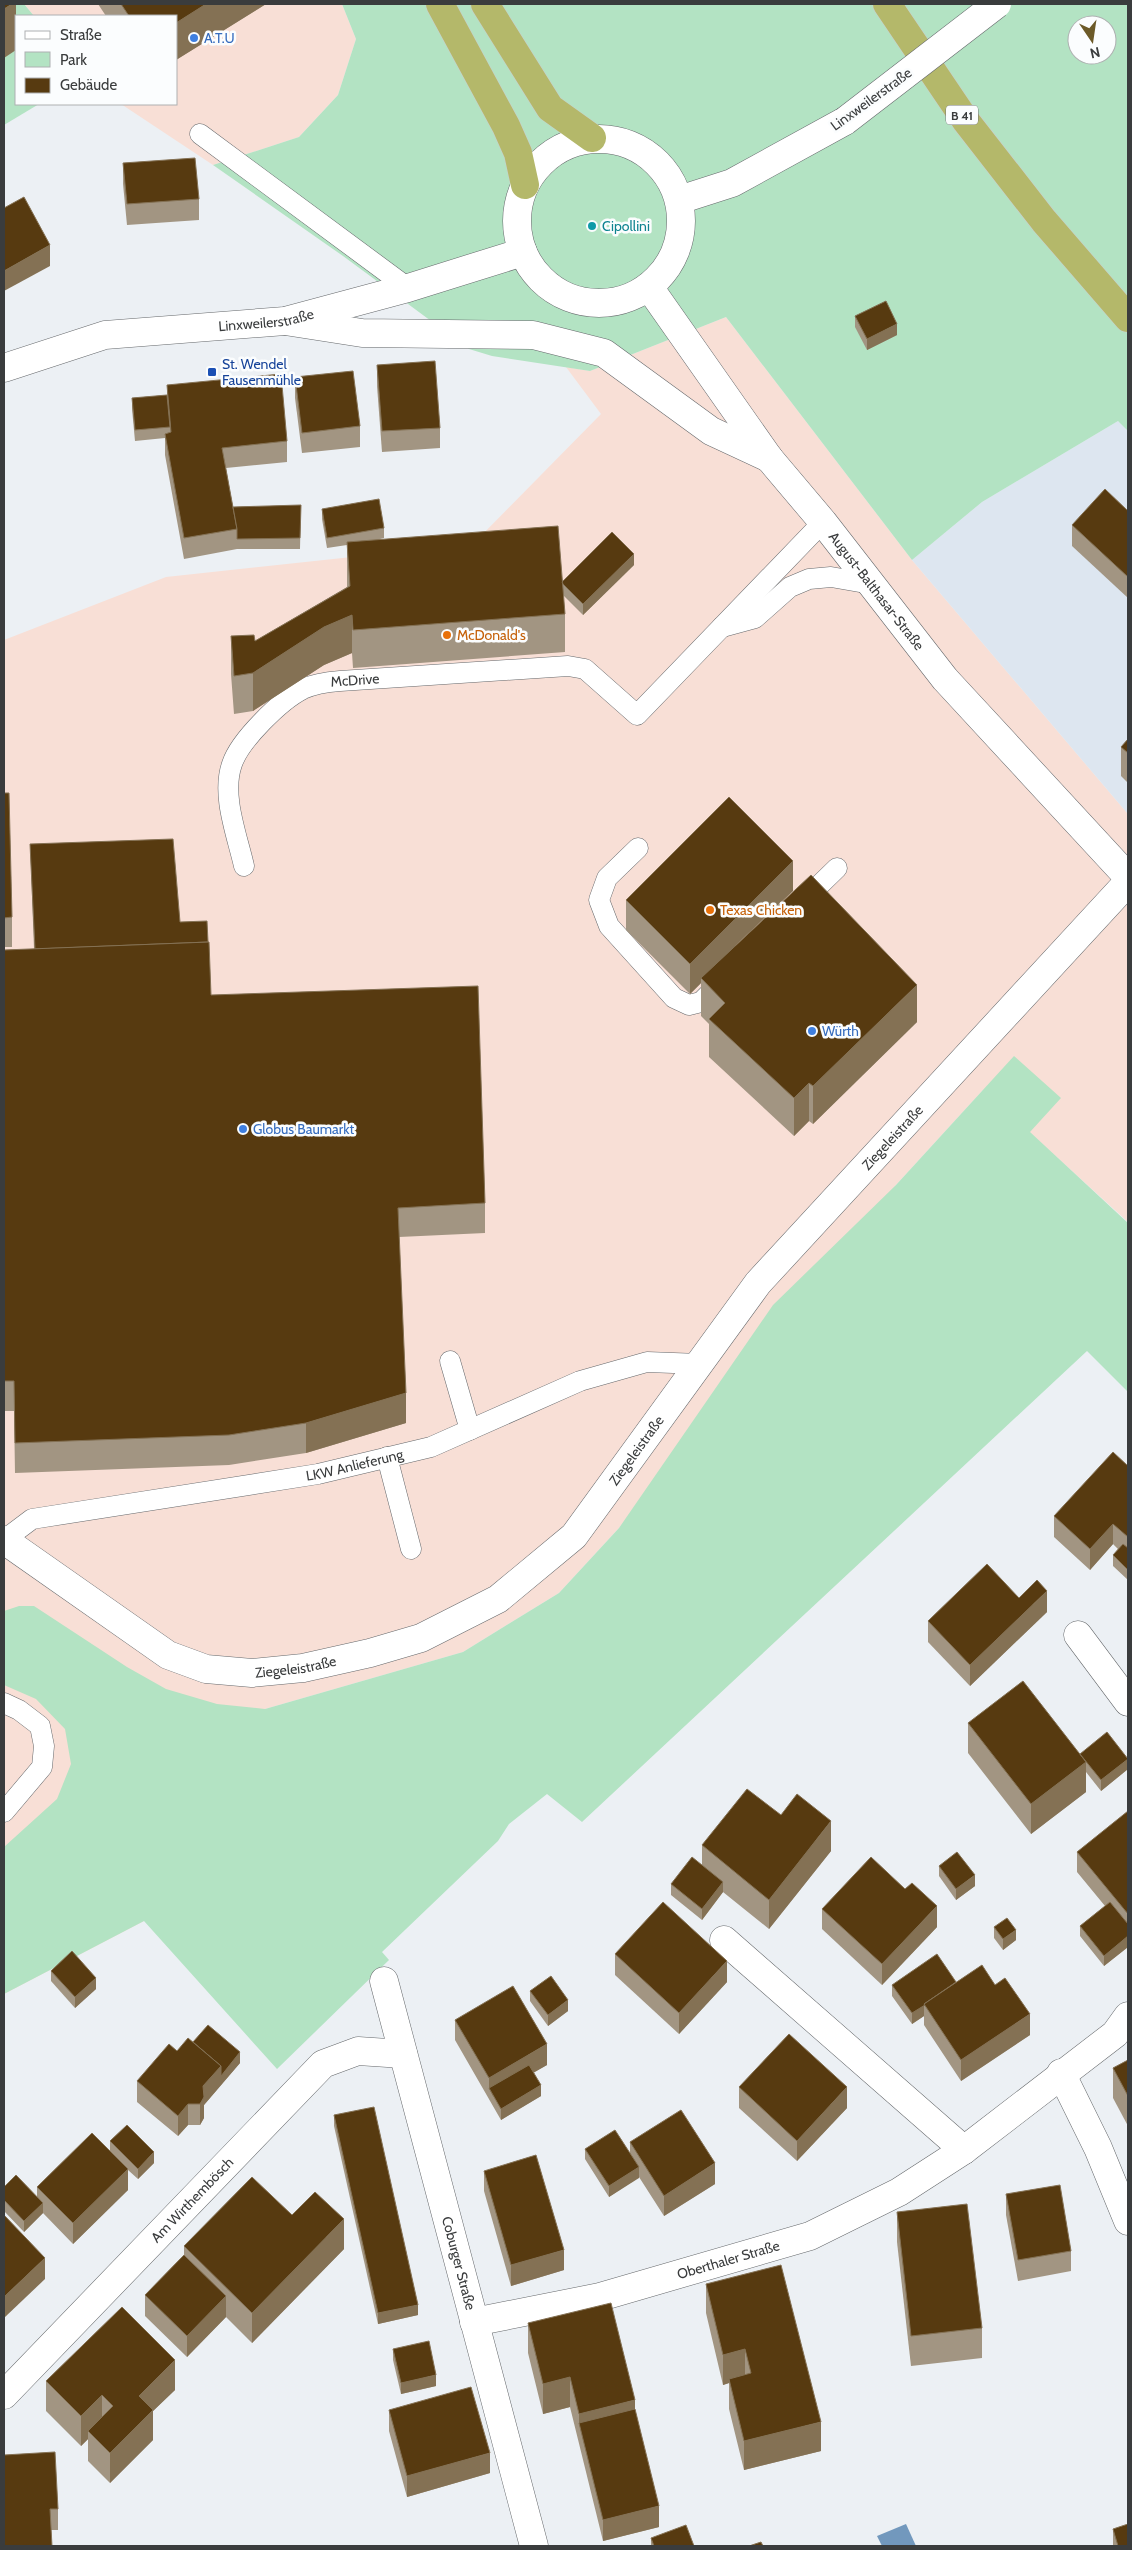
<svg xmlns="http://www.w3.org/2000/svg" width="1132" height="2550" viewBox="0 0 1132 2550" font-family="Cabin,sans-serif">
<rect width="100%" height="100%" fill="#ecf0f4"/>
<g fill="#f8dfd6">
<path d="M24,4h318l14,35 -18,56 -39,42 -86,28 -92,-61h55v-88h-142z"/>
<path d="M726,317l186,243 216,254v408l-145,-132 -87,95 -277,343 -60,65 -96,59 -198,57 -121,212 -140,73v-1354l162,-63 307,-33 128,-130 -35,-47 24,4z"/>
</g>
<path fill="#dde6f0" d="M1118,421l10,10v383l-216,-254 70,-58z"/>
<g fill="#b3e3c3" fill-rule="evenodd">
<path d="M4,4h20l10,12h-18v88h23l-35,21z"/>
<path d="M342,4h786v427l-10,-10 -136,81 -70,58 -186,-243 -136,54 -98,-15 -23,-7 -126,-93 -130,-91 86,-28 39,-42 18,-56zM1077,25h30v30h-30z"/>
<path d="M1014,1056l47,42 -31,34 98,91v169l-41,-41 -505,471 -35,-28 -38,30 -11,17 -116,111 7,8 -112,109 -133,-148 -140,73v-147l53,-48 14,-35 -6,-35 -29,-30 -32,-14v-74l15,-5h15l93,61 39,22 51,15 48,5 198,-57 96,-59 60,-65 154,-223 123,-120z"/>
</g>
<path fill="#7298bd" d="M906,2524l10,22h-34l-5,-10z"/>
<g fill="none" stroke-linecap="round" stroke-linejoin="round">
<g stroke="#65686b" stroke-width="21">
<g id="service">
<path d="M200,134l208,154"/>
<path d="M722,627l33,-9 35,-31 19,-8 22,-2 40,7"/>
<path d="M638,848l-31,30 -8,22 10,26 65,72 15,7 12,-3 20,-20"/>
<path id="s1" d="M244,866c-7,-31 -23,-71 -12,-102 8,-24 49,-64 71,-75 11,-5 24,-7 37,-8l228,-15 17,3 52,46 186,-193"/>
<path d="M800,904l37,-36"/>
<path d="M450,1361l20,69"/>
<path d="M387,1457l24,92"/>
<path id="s2" d="M4,1540l28,-21 286,-45 113,-27 149,-66 67,-19 53,2"/>
<path d="M4,1703l15,7 21,16 4,20 -2,21 -38,45"/>
</g>
</g>
<g stroke="#65686b" stroke-width="29">
<g id="minor">
<path id="s3" d="M649,287l120,171 54,64 122,157 183,198"/>
<path d="M285,321l77,12 171,2 71,18 107,78 58,27"/>
<path id="s4" d="M4,1540l164,115 38,14 46,4 51,-5 67,-15 51,-15 77,-39 76,-63 184,-253 370,-401"/>
<path d="M1078,1635l50,67"/>
<path d="M724,1940l240,210"/>
<path id="s5" d="M384,1981l150,565"/>
<path d="M1061,2073l37,75 30,73"/>
<path id="s6" d="M474,2322l126,-25 210,-61 89,-44 65,-42 151,-116 13,-18"/>
<path id="s7" d="M4,2395l319,-331 35,-13 45,3"/>
</g>
</g>
<g stroke="#65686b" stroke-width="29">
<g id="secondary">
<circle cx="599" cy="221" r="82"/>
<path d="M679,200l53,-17 113,-62"/>
<path id="s8" d="M4,368l101,-33 180,-14 123,-33 115,-36"/>
</g>
</g>
<g stroke="#cccccd" stroke-width="29">
<g id="trunk">
<path d="M440,4l66,122 12,27 7,32"/>
<path d="M485,4l65,104 42,30"/>
<path d="M887,4l79,117 78,100 84,97"/>
</g>
</g>
<use href="#service" stroke="#fff" stroke-width="20"/>
<use href="#minor" stroke="#fff" stroke-width="28"/>
<use href="#secondary" stroke="#fff" stroke-width="28"/>
<use href="#trunk" stroke="#b4b86a" stroke-width="28"/>
<g stroke="#65686b" stroke-width="29" stroke-linecap="butt">
<path id="secondary-bridge" d="M845,121l152,-117"/>
</g>
<use href="#secondary-bridge" stroke="#fff" stroke-width="28"/>
</g>
<g fill="#a29582">
<path d="M98,4h168l-90,56v-44h-70z"/>
<path d="M123,163l76,36v21l-72,5 -4,-41z"/>
<path d="M855,316l42,19 -30,15 -12,-23z"/>
<path d="M377,365l63,63v20l-58,4 -5,-66z"/>
<path d="M295,377l65,49v21l-58,6 -7,-55z"/>
<path d="M167,385l120,56v21l-61,6 7,39 68,-2 -1,44h-63l-53,10 -19,-104v-17l-30,3 -3,-32v-11l35,-3z"/>
<path d="M322,509l62,19v10l-4,1 182,43 72,-17 -51,50 -20,-20 2,19v38l-212,16 -1,-15 -28,12 -71,46 -19,3 -3,-40v-38l24,5 92,-54v-42l-20,3 -5,-29z"/>
<path d="M1128,511v87l-56,-52v-21z"/>
<path d="M1128,739v44l-7,-7v-29z"/>
<path d="M4,793l8,124v30h-8z"/>
<path d="M30,844l150,78 31,73 274,208v30l-86,4 7,186 -100,30 -77,12 -214,8 -1,-62h-10v-461l30,-1z"/>
<path d="M626,900l291,122 -104,102 -4,-3 -15,15 -85,-79v-33l-8,-8v-33l-11,11 -64,-64z"/>
<path d="M1128,1466v114l-15,-14v-11l5,-6 -5,-5 -23,26 -36,-33v-21z"/>
<path d="M1019,1598l28,14 -77,74 -42,-44v-21z"/>
<path d="M968,1723l112,31 48,4v11l-27,22 -15,-19v20l-55,42 -63,-81z"/>
<path d="M1128,1812v135l-24,19 -24,-30v-10l25,-20 -28,-34v-20z"/>
<path d="M781,1815l50,36 -62,78 -46,-37 -21,28 -31,-25v-11l31,-19v-20z"/>
<path d="M939,1866l36,20 -19,14 -17,-24z"/>
<path d="M822,1909l115,18 -55,58 -60,-56z"/>
<path d="M994,1927l22,13 -13,10 -9,-12z"/>
<path d="M615,1954l112,28 -48,52 -64,-59z"/>
<path d="M51,1971l45,18 -21,19 -24,-27z"/>
<path d="M956,1982l74,53 -69,46 -37,-56v-9l-12,8 -20,-28v-11z"/>
<path d="M530,1991l38,20 -20,15 -18,-25z"/>
<path d="M455,2020l92,45 -13,7 7,24 -40,24 -46,-80z"/>
<path d="M193,2042l47,21 -36,42v13l-4,7h-12l-10,11 -41,-34v-21l40,-30z"/>
<path d="M1128,2060v66l-15,-28v-30z"/>
<path d="M739,2087l108,21 -50,53 -58,-53z"/>
<path d="M334,2115l84,200 -40,9 -44,-198z"/>
<path d="M110,2141l44,22 -16,16 -10,-9v20l-55,54 -30,-31 -19,19 -20,-21v-24l33,10v-10l73,-36z"/>
<path d="M630,2142l85,42 -51,32 -25,-39 -30,20 -24,-38v-10l45,4z"/>
<path d="M484,2171l80,99 -53,16 -27,-95z"/>
<path d="M1006,2194l65,57v20l-53,10 -12,-66z"/>
<path d="M897,2212l85,116v30l-71,8 -14,-124z"/>
<path d="M292,2215l52,34 -92,94 -26,-26 -39,40 -42,-41v-21l39,-40v-9z"/>
<path d="M706,2284l115,167 -77,19 -15,-61v-26l-6,2 -17,-72z"/>
<path d="M528,2323l107,86 24,118 -56,14 -33,-134 -27,7 -15,-61z"/>
<path d="M393,2349l43,37 -35,8 -8,-34z"/>
<path d="M46,2381l129,9 -22,21v29l-43,43 -22,-22v-22l-7,7 -35,-35z"/>
<path d="M389,2410l101,63 -83,24 -18,-66z"/>
<path d="M4,2455l54,54v21h-7l1,16h-48z"/>
<path d="M1113,2529l15,17h-15z"/>
<path d="M651,2538l43,8h-43z"/>
</g>
<g fill="#847154">
<path d="M12,4h4v46l-12,8v-49z"/>
<path d="M206,4h60l-90,56v-37z"/>
<path d="M50,245v21l-46,25v-20z"/>
<path d="M897,324v11l-30,15v-11z"/>
<path d="M634,554v11l-51,50v-11z"/>
<path d="M352,615v38l-28,12 -71,46v-38l71,-46z"/>
<path d="M793,861v30l-92,87v5l-11,11v-30z"/>
<path d="M917,985v37l-104,102v-38z"/>
<path d="M809,1083v38l-15,15v-38z"/>
<path d="M406,1393v30l-100,30v-30z"/>
<path d="M1113,1524v20l-23,26v-21z"/>
<path d="M1047,1591v21l-77,74v-21z"/>
<path d="M1128,1759v10l-27,22v-11z"/>
<path d="M1086,1762v30l-55,42v-30z"/>
<path d="M831,1821v30l-62,78v-29z"/>
<path d="M975,1875v11l-19,14v-11z"/>
<path d="M723,1882v10l-21,28v-11z"/>
<path d="M937,1906v21l-55,58v-21z"/>
<path d="M1016,1930v10l-13,10v-11z"/>
<path d="M1128,1936v11l-24,19v-10z"/>
<path d="M727,1961v21l-48,52v-21z"/>
<path d="M96,1978v11l-21,19v-11z"/>
<path d="M568,2000v11l-20,15v-11z"/>
<path d="M924,2005v11l-12,8v-11z"/>
<path d="M1030,2014v21l-69,46v-21z"/>
<path d="M547,2044v21l-54,31 -4,-8v-10z"/>
<path d="M240,2052v11l-36,42v13l-4,7v-21l3,-18 18,-20z"/>
<path d="M541,2085v11l-40,24v-11z"/>
<path d="M847,2087v21l-50,53v-20z"/>
<path d="M188,2104v21l-10,11v-20z"/>
<path d="M154,2152v11l-16,16v-10z"/>
<path d="M715,2163v21l-51,32v-20z"/>
<path d="M639,2167v11l-30,19v-11z"/>
<path d="M128,2169v21l-55,54v-21z"/>
<path d="M43,2203v10l-19,19v-11z"/>
<path d="M344,2219v30l-92,94v-30z"/>
<path d="M564,2250v20l-53,16v-21z"/>
<path d="M45,2258v21l-41,39v-21z"/>
<path d="M226,2296v21l-39,40v-21z"/>
<path d="M418,2305v10l-40,9v-11z"/>
<path d="M745,2349v30h-16v4l-6,2v-30z"/>
<path d="M175,2360v30l-22,21v29l-43,43v-30l29,-57z"/>
<path d="M436,2375v11l-35,8v-11z"/>
<path d="M570,2377v30l-27,7v-30z"/>
<path d="M102,2395v30l-14,6v8l-7,7v-30z"/>
<path d="M635,2400v30l-56,-7v20v-29z"/>
<path d="M821,2422v29l-77,19v-29z"/>
<path d="M490,2453v20l-83,24v-21z"/>
<path d="M659,2506v21l-56,14v-21z"/>
</g>
<g fill="#573a10" stroke="#847154">
<path d="M4,4h8l-8,5z"/>
<path d="M121,4h85l-30,19v-7h-47z"/>
<path d="M195,158l4,41 -72,5 -4,-41z"/>
<path d="M24,197l26,48 -46,26v-63z"/>
<path d="M886,301l11,23 -30,15 -12,-23z"/>
<path d="M435,361l5,67 -58,3 -5,-66z"/>
<path d="M353,371l7,55 -58,7 -7,-56z"/>
<path d="M281,374l6,67 -65,7 15,81 -53,9 -19,-104 6,-2 -4,-47z"/>
<path d="M167,395l3,32 -35,3 -3,-32z"/>
<path d="M1105,489l23,22v66l-56,-52z"/>
<path d="M379,499l5,29 -57,10 -5,-29z"/>
<path d="M301,505l-1,33 -63,1v-10l-4,-22z"/>
<path d="M558,526l7,88 -212,16 -1,-15 -28,12 -71,46 -19,3 -3,-40 23,-1 1,6 95,-55 -3,-44z"/>
<path d="M612,532l22,22 -51,50 -20,-20 -1,-2z"/>
<path d="M1128,739v14l-7,-6z"/>
<path d="M4,793h5l3,124 -8,1z"/>
<path d="M729,797l64,64 -103,103 -64,-64z"/>
<path d="M173,839l7,83 27,-1 1,21 -173,7 -5,-105z"/>
<path d="M811,875l106,110 -104,101 -4,-3 -15,15 -85,-79 16,-16 -24,-25z"/>
<path d="M209,942l2,53 267,-9 7,217 -87,5 8,185 -100,30 -77,12 -214,8 -1,-62h-10v-431z"/>
<path d="M1113,1452l15,14v71l-15,-13 -23,25 -36,-33z"/>
<path d="M1123,1544l5,4v22l-15,-15z"/>
<path d="M987,1564l32,34 18,-18 10,11 -77,74 -42,-44z"/>
<path d="M1023,1681l63,81 -55,42 -63,-81z"/>
<path d="M1107,1732l21,27 -27,21 -21,-26z"/>
<path d="M747,1789l34,26 16,-21 34,27 -62,79 -67,-55z"/>
<path d="M1128,1811v103l-51,-62z"/>
<path d="M957,1852l18,23 -19,14 -17,-23z"/>
<path d="M692,1857l31,25 -21,27 -31,-25z"/>
<path d="M871,1857l34,32 7,-6 25,23 -55,58 -60,-55z"/>
<path d="M663,1902l64,59 -48,52 -64,-59z"/>
<path d="M1110,1902l18,22v12l-24,20 -24,-30z"/>
<path d="M1007,1918l9,12 -13,9 -9,-12z"/>
<path d="M72,1951l24,27 -21,19 -24,-26z"/>
<path d="M937,1954l19,28 -32,22 1,1 -13,8 -20,-28z"/>
<path d="M982,1965l13,20 10,-7 25,36 -69,46 -37,-56z"/>
<path d="M551,1976l17,24 -20,15 -18,-24z"/>
<path d="M513,1986l34,58 -58,34 -34,-58z"/>
<path d="M208,2025l32,27 -19,24v-10l-28,-24z"/>
<path d="M789,2034l58,53 -50,54 -58,-54z"/>
<path d="M188,2038l33,28 -18,20 1,11 -4,7h-12l-10,12 -41,-35 32,-37 8,7z"/>
<path d="M1128,2060v36l-15,-28z"/>
<path d="M529,2065l12,20 -40,24 -12,-21z"/>
<path d="M374,2107l44,198 -40,8 -44,-198z"/>
<path d="M681,2110l34,53 -51,33 -34,-54z"/>
<path d="M127,2125l27,27 -16,17 -28,-28z"/>
<path d="M615,2130l24,37 -30,19 -24,-37z"/>
<path d="M92,2133l36,36 -55,54 -36,-36z"/>
<path d="M536,2155l28,95 -53,15 -27,-94z"/>
<path d="M16,2175l27,28 -19,18 -20,-21v-13z"/>
<path d="M252,2177l40,38 23,-23 29,27 -92,94 -68,-67z"/>
<path d="M1060,2185l11,66 -53,9 -12,-66z"/>
<path d="M967,2204l15,124 -71,8 -14,-124z"/>
<path d="M4,2215l41,43 -41,39z"/>
<path d="M184,2255l42,41 -39,40 -42,-41z"/>
<path d="M781,2265l40,157 -77,19 -15,-62 22,-6 -6,-24 -22,6 -17,-71z"/>
<path d="M611,2303l24,97 -56,14 -9,-37 -27,7 -15,-61z"/>
<path d="M122,2307l53,53 -36,36 14,14 -43,43 -22,-22 25,-25 -11,-11 -21,21 -35,-35z"/>
<path d="M429,2341l7,34 -35,8 -8,-34z"/>
<path d="M471,2387l19,66 -83,23 -18,-66z"/>
<path d="M635,2409l24,97 -56,14 -24,-97z"/>
<path d="M55,2452l3,57h-8l2,37h-48v-91z"/>
<path d="M1128,2524v22h-10l-5,-17z"/>
<path d="M686,2525l8,21h-40l-3,-8z"/>
<path d="M761,2542l2,4h-14z"/>
</g>
<g fill="#3f7fe0" stroke="#fbfdfe" stroke-width="2">
<circle cx="194" cy="38" r="5"/>
<circle cx="812" cy="1031" r="5"/>
<circle cx="243" cy="1129" r="5"/>
</g>
<circle fill="#0f9aa8" stroke="#fbfdfe" stroke-width="2" cx="592" cy="226" r="5"/>
<rect fill="#1a4fb4" stroke="#fbfdfe" stroke-width="2" x="207" y="367" width="10" height="10" rx="2.5"/>
<g fill="#e8710a" stroke="#fbfdfe" stroke-width="2">
<circle cx="447" cy="635" r="5"/>
<circle cx="710" cy="910" r="5"/>
</g>
<g text-anchor="middle" dominant-baseline="central" stroke-width="5" stroke-linejoin="round" paint-order="stroke">
<rect fill="#fbfdfe" stroke="#747677" stroke-width="1" x="946" y="105.5" width="32" height="19" rx="4"/>
<g font-size="12" font-weight="bold" fill="#3a3c3d">
<text x="962" y="115">B 41</text>
</g>
<g font-size="14" fill="#366cbe" stroke="#fbfdfe" text-anchor="start">
<text x="204" y="38">A.T.U</text>
<text x="822" y="1031">Würth</text>
<text x="253" y="1129">Globus Baumarkt</text>
</g>
<g font-size="14" fill="#3a3c3d" stroke="#fbfdfe">
<text transform="translate(871 99) rotate(-36)">Linxweilerstraße</text>
<text stroke="none"><textPath href="#s8" startOffset="268">Linxweilerstraße</textPath></text>
<text stroke="none"><textPath href="#s3" startOffset="380">August-Balthasar-Straße</textPath></text>
<text stroke="none"><textPath href="#s1" startOffset="262">McDrive</textPath></text>
<text stroke="none"><textPath href="#s4" startOffset="1156">Ziegeleistraße</textPath></text>
<text stroke="none"><textPath href="#s4" startOffset="751">Ziegeleistraße</textPath></text>
<text stroke="none"><textPath href="#s2" startOffset="362">LKW Anlieferung</textPath></text>
<text stroke="none"><textPath href="#s4" startOffset="331">Ziegeleistraße</textPath></text>
<text stroke="none"><textPath href="#s7" startOffset="271">Am Wirthembösch</textPath></text>
<text stroke="none"><textPath href="#s6" startOffset="262">Oberthaler Straße</textPath></text>
<text stroke="none"><textPath href="#s5" startOffset="292">Coburger Straße</textPath></text>
</g>
<g font-size="14" fill="#0d838f" stroke="#fbfdfe" text-anchor="start">
<text x="602" y="226">Cipollini</text>
</g>
<g font-size="14" fill="#164399" stroke="#fbfdfe" text-anchor="start">
<text x="222" y="364">St. Wendel<tspan x="222" dy="16">Fausenmühle</tspan></text>
</g>
<g font-size="14" fill="#c56008" stroke="#fbfdfe" text-anchor="start">
<text x="457" y="635">McDonald's</text>
<text x="720" y="910">Texas Chicken</text>
</g>
</g>
<rect width="1132" height="2550" fill="none" stroke="#3a3c3d" stroke-width="10"/>
<rect x="15" y="15" width="162" height="90" fill="#fbfdfe" stroke="#aeb0b1"/>
<rect x="25" y="31" width="25" height="8" fill="#ffffff" stroke="#aeb0b1"/>
<text x="60" y="40" font-size="15" fill="#3a3c3d">Straße</text>
<rect x="25" y="52" width="25" height="15" fill="#b3e3c3" stroke="#aeb0b1"/>
<text x="60" y="65" font-size="15" fill="#3a3c3d">Park</text>
<rect x="25" y="78" width="25" height="15" fill="#573a10" stroke="#aeb0b1"/>
<text x="60" y="90" font-size="15" fill="#3a3c3d">Gebäude</text>
<g transform="translate(1092 40) rotate(167)"><circle r="24" fill="#fbfdfe" stroke="#aeb0b1"/>
<path d="M0-4L9 19L0 12L-9 19Z" fill="#6c5a28"/>
<text y="-8" font-size="14" font-weight="bold" text-anchor="middle" fill="#3a3c3d">N</text>
</g>
</svg>
